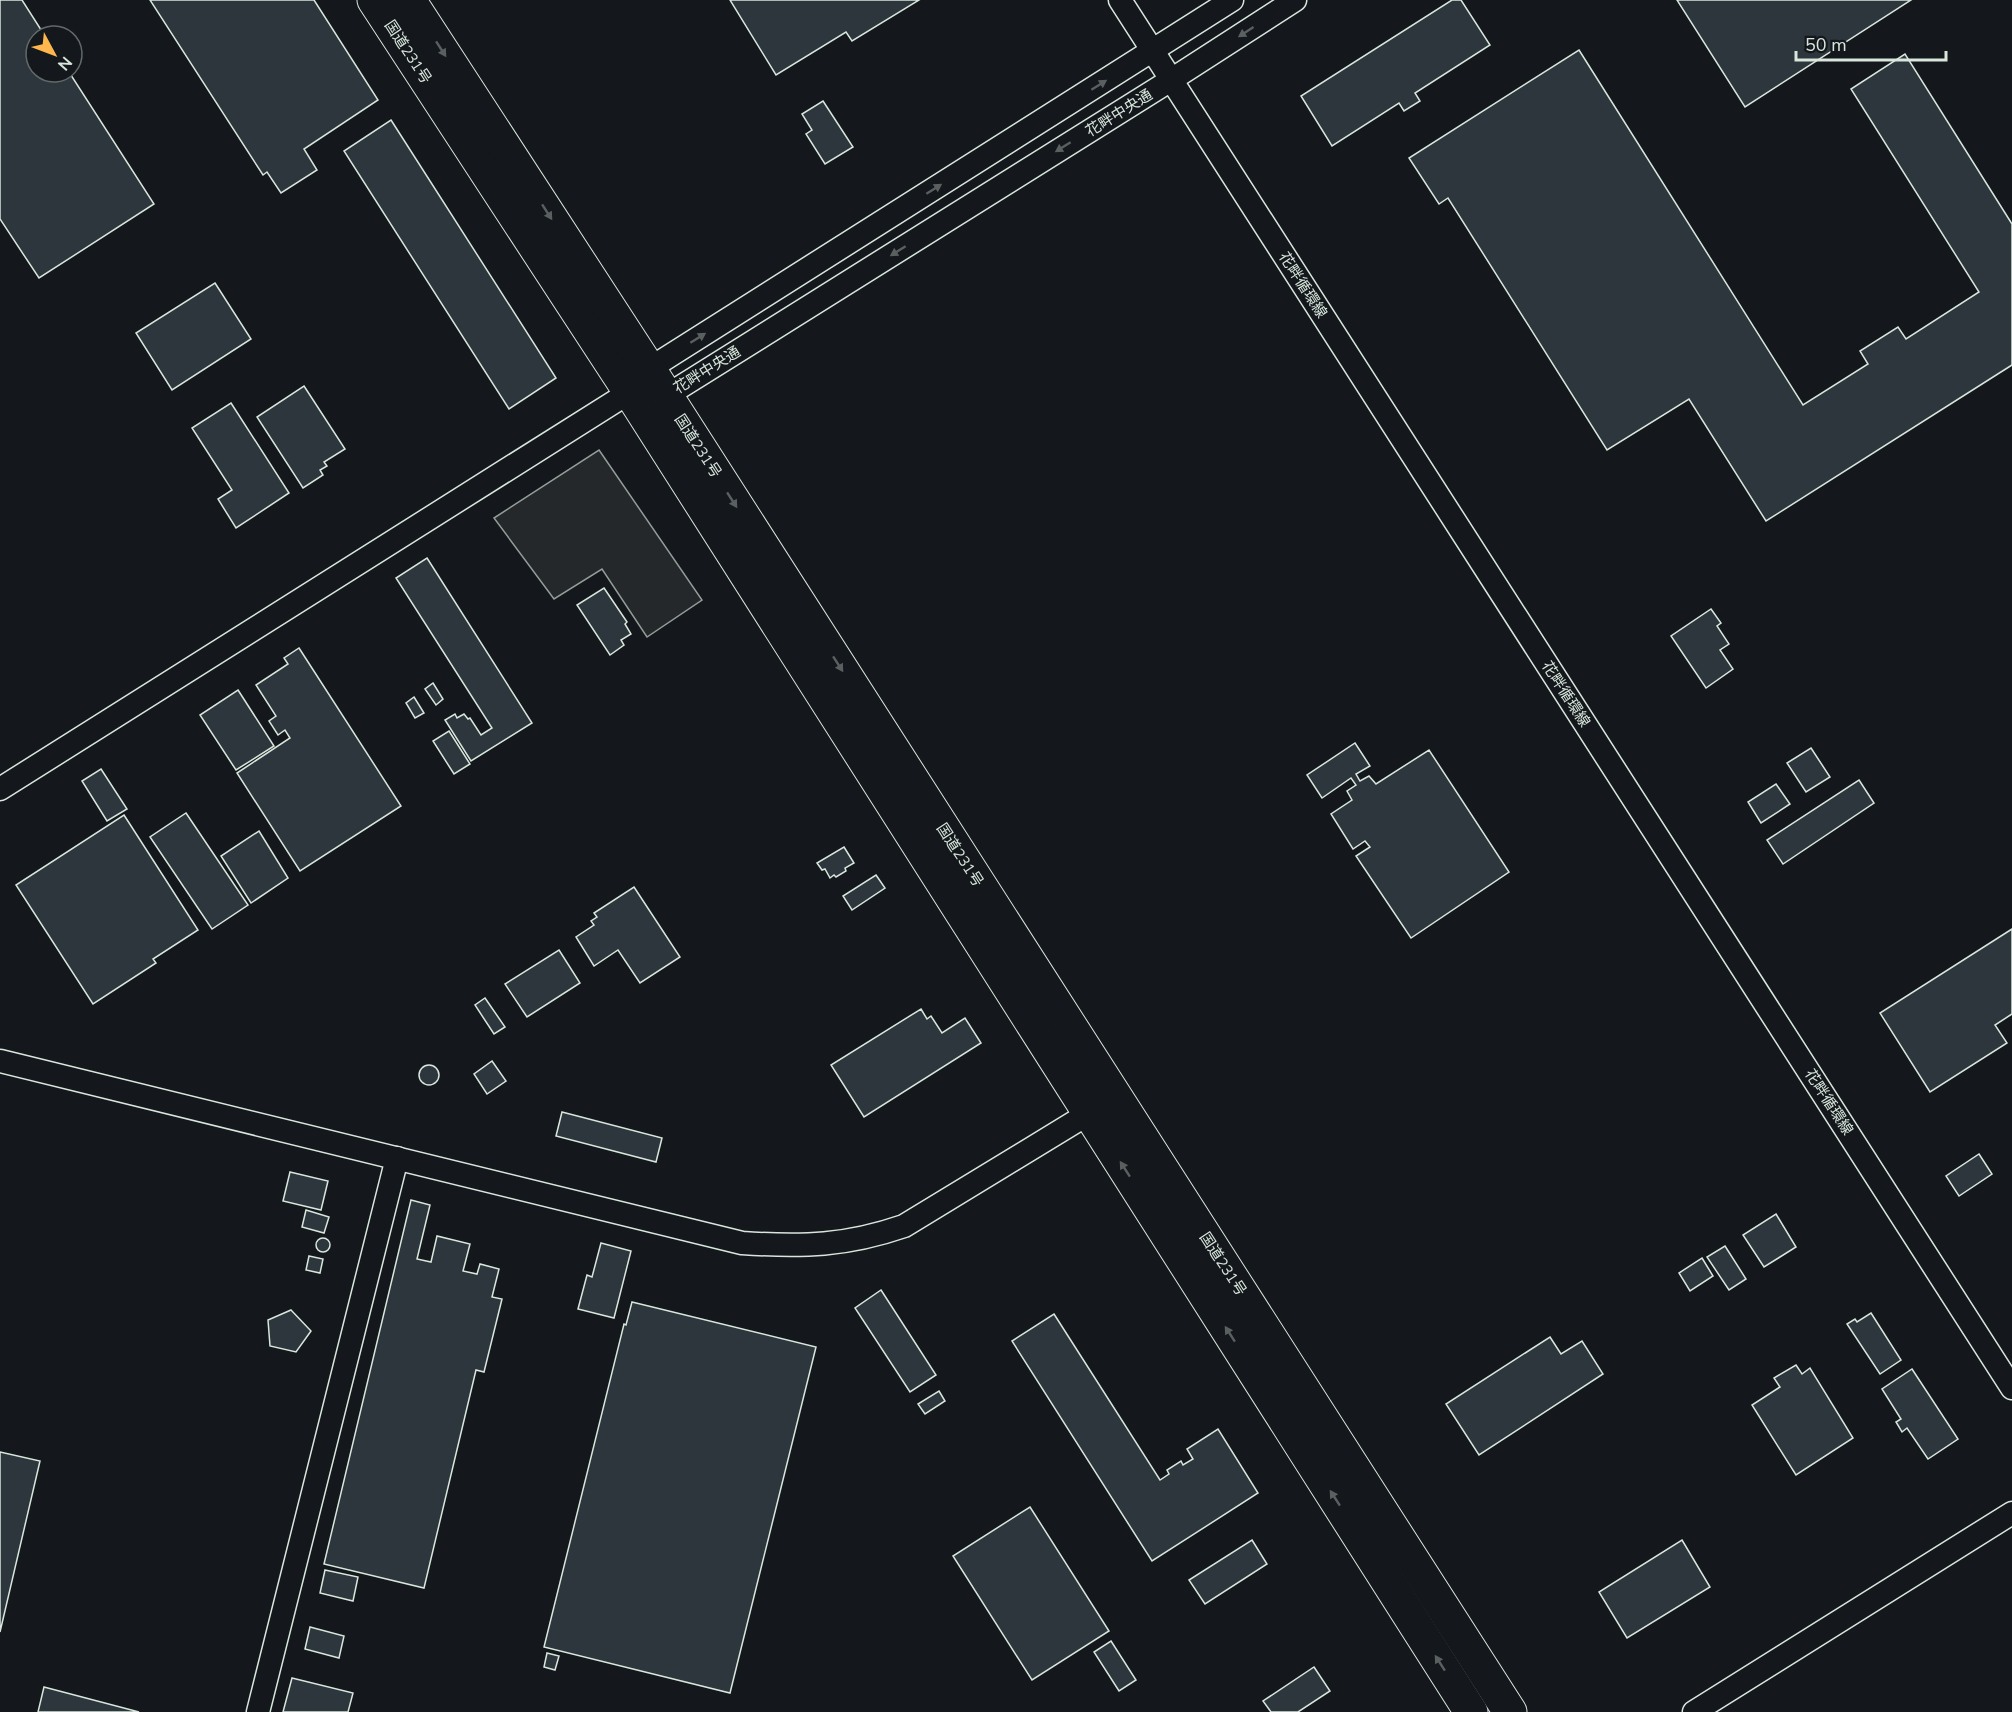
<svg xmlns="http://www.w3.org/2000/svg" width="2012" height="1712" viewBox="0 0 2012 1712" font-family="'Nunito Sans','Noto Sans JP',sans-serif">
<rect width="100%" height="100%" fill="#14181c"/>
<path fill="#24282b" stroke="#939e99" stroke-width="1.5" d="M599,450l103,150 -55,37 -45,-68 -48,30 -60,-81z"/>
<g fill="#2c363c" stroke="#d8e6dc" stroke-width="1.5">
<path d="M0,0h22l23,36h-9v36h33l85,132 -115,74 -39,-59z"/>
<path d="M150,0h164l64,100 -74,49 13,21 -36,23 -14,-21 -4,3z"/>
<path d="M730,0h189l-67,41 -6,-9 -70,43z"/>
<path d="M1452,0h9l29,45 -75,48 5,8 -16,10 -5,-8 -67,43 -31,-50z"/>
<path d="M1677,0h234l-166,107z"/>
<path d="M1579,50l224,355 65,-41 -8,-13 38,-24 8,12 73,-47 -128,-203 54,-35 107,170v141l-246,156 -77,-122 -82,51 -159,-252 -9,6 -30,-46z"/>
<path d="M823,101l30,46 -28,17 -19,-30 6,-4 -10,-16z"/>
<path d="M391,120l165,258 -47,31 -165,-258z"/>
<path d="M215,283l36,56 -79,51 -36,-57z"/>
<path d="M304,386l41,63 -21,13 3,4 -7,4 3,5 -20,13 -46,-71z"/>
<path d="M231,403l58,90 -53,35 -18,-29 14,-9 -40,-62z"/>
<path d="M427,558l105,165 -61,38 -26,-41 10,-6 2,4 7,-4 4,5 2,-1 11,17 11,-7 -96,-150z"/>
<path d="M604,588l23,34 -2,2 6,10 -10,6 3,5 -14,10 -33,-50z"/>
<path d="M1711,609l10,14 -4,3 12,18 -9,6 13,19 -27,19 -35,-52z"/>
<path d="M299,648l102,158 -101,65 -63,-98 53,-35 -5,-8 -7,5 -9,-14 7,-5 -20,-31 32,-21 -4,-6z"/>
<path d="M433,683l10,16 -7,6 -11,-16z"/>
<path d="M238,690l36,56 -38,24 -36,-55z"/>
<path d="M414,697l10,16 -9,5 -9,-15z"/>
<path d="M449,731l21,33 -16,10 -21,-33z"/>
<path d="M1355,743l15,23 -14,8 4,7 9,-5 7,8 53,-34 80,122 -98,66 -55,-82 14,-9 -5,-6 -12,8 -22,-35 21,-14 -5,-9 9,-6 -5,-7 -29,20 -15,-23z"/>
<path d="M1811,748l19,29 -24,15 -19,-29z"/>
<path d="M101,769l26,40 -20,12 -25,-40z"/>
<path d="M1859,780l15,23 -91,61 -16,-24z"/>
<path d="M1776,784l14,20 -29,19 -13,-21z"/>
<path d="M186,813l62,92 -36,24 -62,-92z"/>
<path d="M124,815l74,115 -45,29 3,4 -63,41 -77,-119z"/>
<path d="M259,831l29,47 -37,25 -30,-47z"/>
<path d="M844,847l10,16 -9,5 1,3 -10,6 -2,-2 -4,3 -5,-9 -3,1 -5,-7z"/>
<path d="M876,875l9,13 -33,22 -9,-14z"/>
<path d="M634,887l46,70 -40,26 -22,-33 -24,16 -18,-29 18,-12 -3,-4 6,-4 -3,-4z"/>
<path d="M2012,929v85l-17,11 12,18 -77,49 -50,-79z"/>
<path d="M559,950l21,33 -53,34 -22,-33z"/>
<path d="M485,998l20,29 -11,7 -19,-29z"/>
<path d="M921,1009l6,10 4,-3 11,17 23,-15 16,25 -117,74 -33,-52z"/>
<path d="M492,1061l14,20 -19,13 -13,-20z"/>
<circle cx="429" cy="1075" r="10"/>
<path d="M562,1112l100,26 -6,24 -100,-26z"/>
<path d="M1979,1154l13,20 -33,22 -13,-20z"/>
<path d="M290,1172l38,9 -7,29 -38,-9z"/>
<path d="M411,1200l19,5 -13,54 14,3 6,-26 33,8 -7,27 14,3 3,-10 19,5 -7,28 10,2 -18,73 -8,-2 -52,218 -100,-24z"/>
<path d="M306,1210l23,7 -5,16 -22,-6z"/>
<path d="M1776,1214l20,33 -32,20 -21,-32z"/>
<circle cx="323" cy="1245" r="7"/>
<path d="M601,1243l30,8 -17,67 -36,-9 9,-34 5,2z"/>
<path d="M1725,1246l21,33 -17,11 -22,-33z"/>
<path d="M309,1256l14,3 -3,14 -14,-3z"/>
<path d="M1702,1258l11,18 -23,15 -11,-18z"/>
<path d="M881,1290l55,85 -26,17 -55,-84z"/>
<path d="M632,1302l184,45 -86,346 -186,-46 80,-323 2,1z"/>
<path d="M291,1310l20,21 -15,21 -26,-6 -2,-26z"/>
<path d="M1871,1313l30,47 -21,14 -33,-50 8,-5 2,3z"/>
<path d="M1054,1314l106,166 9,-6 -2,-4 14,-9 2,4 10,-6 -6,-10 31,-20 40,64 -106,68 -140,-220z"/>
<path d="M1550,1337l11,17 21,-13 21,33 -124,81 -33,-51z"/>
<path d="M1796,1365l6,9 8,-6 43,70 -57,37 -44,-70 28,-18 -6,-9z"/>
<path d="M1912,1369l46,70 -30,20 -21,-31 -5,4 -6,-10 5,-3 -19,-30z"/>
<path d="M939,1391l6,10 -20,13 -7,-10z"/>
<path d="M0,1452l40,9 -40,171z"/>
<path d="M1030,1507l79,124 -77,49 -79,-124z"/>
<path d="M1252,1540l15,24 -62,40 -16,-24z"/>
<path d="M1682,1540l28,47 -83,51 -28,-46z"/>
<path d="M325,1570l33,7 -5,24 -33,-8z"/>
<path d="M310,1627l34,9 -5,22 -34,-9z"/>
<path d="M1111,1641l25,39 -17,11 -25,-39z"/>
<path d="M547,1653l12,3 -4,14 -11,-3z"/>
<path d="M1314,1667l16,24 -32,21h-27l-8,-11z"/>
<path d="M292,1678l61,15 -5,19h-65z"/>
<path d="M44,1687l95,25h-101z"/>
</g>
<g fill="none" stroke-linecap="round" stroke-linejoin="round">
<g stroke="#d8e6dc" stroke-width="25">
<g id="minor">
<path d="M1120,0l892,1388"/>
<path d="M652,394l14,2 505,-316 124,-80"/>
<path d="M0,789l630,-397 19,-23 583,-369"/>
<path d="M0,1061l742,182c61,4 104,3 162,-17l197,-120"/>
<path d="M258,1712l139,-554"/>
<path d="M1694,1712l318,-199"/>
</g>
</g>
<g stroke="#d8e6dc" stroke-width="35">
<g id="highway">
<path d="M374,0l256,392 841,1320"/>
<path d="M409,0l240,369 861,1343"/>
</g>
</g>
<use href="#minor" stroke="#14181c" stroke-width="22"/>
<use href="#highway" stroke="#14181c" stroke-width="33"/>
</g>
<defs><path id="oneway-solid" d="M-6-.8H1V-3.2L6.5 0L1 3.2V.8H-6Z" transform="scale(1.5)"/></defs>
<g fill="#59605f">
<use href="#oneway-solid" transform="translate(1246 32) rotate(147)"/>
<use href="#oneway-solid" transform="translate(441 49) rotate(57)"/>
<use href="#oneway-solid" transform="translate(1099 85) rotate(-32)"/>
<use href="#oneway-solid" transform="translate(1063 147) rotate(148)"/>
<use href="#oneway-solid" transform="translate(934 189) rotate(-32)"/>
<use href="#oneway-solid" transform="translate(547 212) rotate(57)"/>
<use href="#oneway-solid" transform="translate(898 251) rotate(148)"/>
<use href="#oneway-solid" transform="translate(698 338) rotate(-32)"/>
<use href="#oneway-solid" transform="translate(732 500) rotate(57)"/>
<use href="#oneway-solid" transform="translate(838 664) rotate(57)"/>
<use href="#oneway-solid" transform="translate(1125 1169) rotate(-123)"/>
<use href="#oneway-solid" transform="translate(1230 1334) rotate(-123)"/>
<use href="#oneway-solid" transform="translate(1335 1498) rotate(-123)"/>
<use href="#oneway-solid" transform="translate(1440 1663) rotate(-123)"/>
</g>
<g text-anchor="middle" dominant-baseline="central" stroke-width="4.5" stroke-linejoin="round" paint-order="stroke">
<g font-size="15" fill="#d8e6dc" stroke="#14181c">
<text transform="translate(408 52) rotate(57)">国道231号</text>
<text transform="translate(1119 113) rotate(-32)">花畔中央通</text>
<text transform="translate(1303 285) rotate(57)">花畔循環線</text>
<text transform="translate(707 370) rotate(-32)">花畔中央通</text>
<text transform="translate(698 446) rotate(57)">国道231号</text>
<text transform="translate(1566 694) rotate(57)">花畔循環線</text>
<text transform="translate(960 855) rotate(57)">国道231号</text>
<text transform="translate(1829 1102) rotate(57)">花畔循環線</text>
<text transform="translate(1223 1264) rotate(57)">国道231号</text>
</g>
</g>
<g transform="translate(54 54) rotate(131)"><circle r="28" fill="#14181c" stroke="#626a69" stroke-width="1.5"/>
<path d="M0-4.5L10 22L0 15L-10 22Z" fill="#ffb74d"/>
<text y="-9" font-size="16" font-weight="bold" text-anchor="middle" fill="#d8e6dc">N</text>
</g>
<path d="M1796 51v9h150v-9" fill="none" stroke="#d8e6dc" stroke-width="3"/>
<text x="1805" y="51" font-size="18" fill="#d8e6dc" stroke="#14181c" stroke-width="4.5" paint-order="stroke">50 m</text>
</svg>
